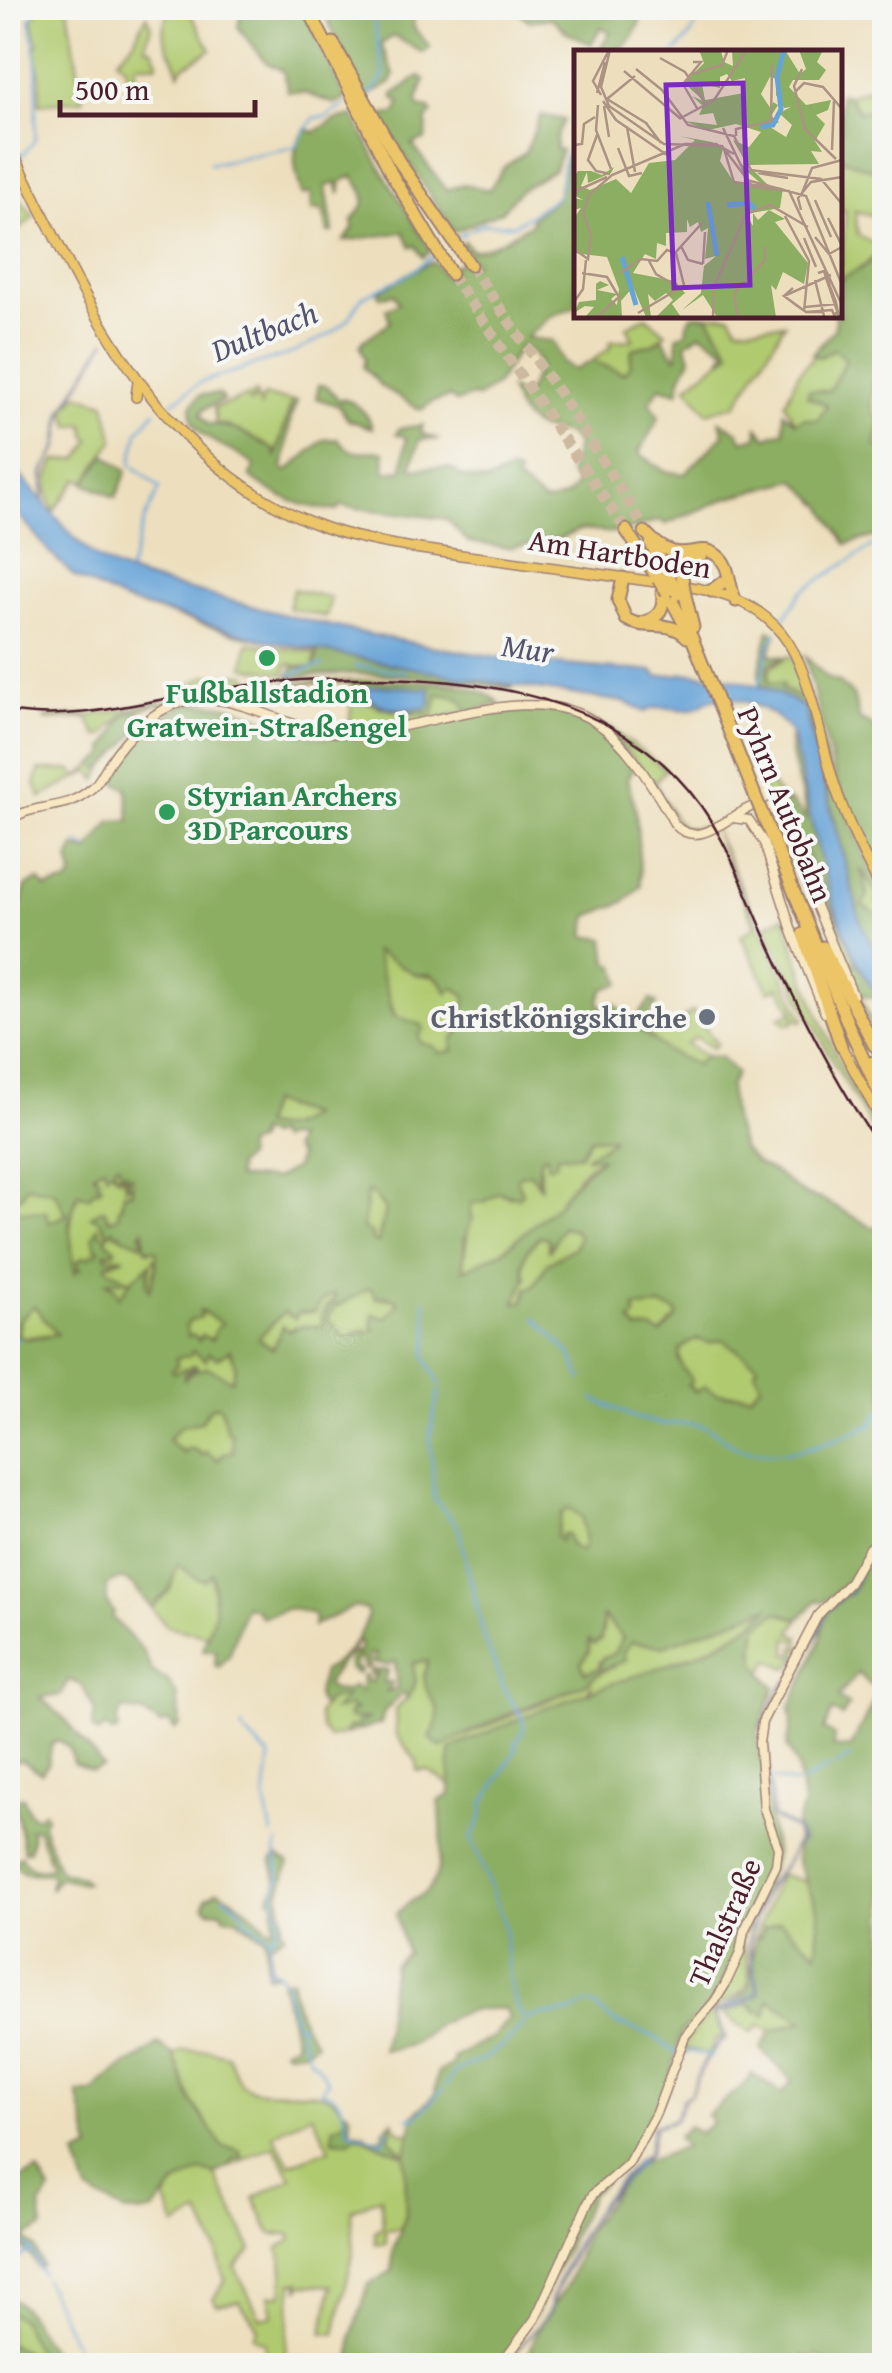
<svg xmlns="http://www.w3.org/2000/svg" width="892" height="2373" viewBox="0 0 892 2373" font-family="'Gentium Book Plus',serif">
<rect width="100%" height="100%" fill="#f6f6f2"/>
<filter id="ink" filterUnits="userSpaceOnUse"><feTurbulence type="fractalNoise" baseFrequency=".01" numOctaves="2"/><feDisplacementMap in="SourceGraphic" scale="20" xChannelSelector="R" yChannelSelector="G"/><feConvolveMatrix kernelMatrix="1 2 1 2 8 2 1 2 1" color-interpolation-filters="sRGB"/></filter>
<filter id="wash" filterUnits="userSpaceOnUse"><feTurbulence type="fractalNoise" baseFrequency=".0048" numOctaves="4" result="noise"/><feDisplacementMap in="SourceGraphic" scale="40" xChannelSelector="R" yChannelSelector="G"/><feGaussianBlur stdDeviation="2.25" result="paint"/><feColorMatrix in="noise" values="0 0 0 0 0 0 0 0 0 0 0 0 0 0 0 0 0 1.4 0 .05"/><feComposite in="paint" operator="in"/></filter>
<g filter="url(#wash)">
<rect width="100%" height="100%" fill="#eddfbd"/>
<g fill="#b0ca70" stroke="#7d744e" stroke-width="2.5" fill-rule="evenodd">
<path d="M40,8h28l15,92 -44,4 1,-25 -5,-33 3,-1 -6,-27z"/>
<path d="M172,8h15l24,42 -28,17 -4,6c-8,-28 -27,-36 -7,-65z"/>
<path d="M147,15l4,11 -6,20 7,3 6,12 -1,3h-21l-1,13 -9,-1v-9l-9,-8 16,-17z"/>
<path d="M875,86v9l9,7v15l-10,-8 -14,3 -13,-16z"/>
<path d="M840,157l44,17v45l-29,-8 3,24 15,8 11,-7c-5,23 -24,33 -44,44l5,-64v-6h-5z"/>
<path d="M8,186l26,30 -18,17 -8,-9z"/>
<path d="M698,315h33l7,12 47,-3 -49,81 -29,7 -20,-26 44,-34 -23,-36z"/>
<path d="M646,317l20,16 -13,11 -21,5 -2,18 -7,6 -31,-12 18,-13 1,-7 22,-1 -6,-14z"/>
<path d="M835,349l11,11 -18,32 -18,-2 -3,5 20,10 -9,15 -22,3 -11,-20 14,-31 16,-17 5,2z"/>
<path d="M884,367v81l-9,-1 -6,-44 8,-32z"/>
<path d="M256,393l1,4 -10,5 14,-2 -1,8 4,-12 28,5 -17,57 -48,-33 -11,-1 -2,-16z"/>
<path d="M78,394l27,9 9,37 -28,42 -8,-3 -24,32c-10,-17 -8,-33 1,-50l24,-2 12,-19 -4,-3 -3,-13 -14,3 -5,-18z"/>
<path d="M293,589l38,9 -5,19 -38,-9z"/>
<path d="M248,643l68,10 -3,15 -26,-4 -2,10 -41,-7z"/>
<path d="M789,656l3,1 19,45 -43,-19 2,-15z"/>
<path d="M246,674l5,7 -76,12 31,-17z"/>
<path d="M319,681h30v2l-58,1 -75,8 -1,5 -53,11 -1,-4 -36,9 -22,23h-6l-9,-18 -43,2v-3l48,-2 136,-26z"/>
<path d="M352,688c22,22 51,26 81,26l5,-20c16,2 24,2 30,18l-119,21z"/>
<path d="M608,726l58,44 -12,12c9,13 18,43 33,46 8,2 17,-2 24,-2l-18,6 -13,-4 -16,-29z"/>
<path d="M95,764l8,5 -6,11 -6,-9 -50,26 -6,-12 4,-15h33l5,7z"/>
<path d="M757,775l12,6 9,13 14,9 -11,-3 77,165 -14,-6 -30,-74 -36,-67 -5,-1z"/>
<path d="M714,830l90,190 -5,1 -4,-4 -2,6 -6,1 -8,-7 15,-5 -15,-25 -10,4 -28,-55 14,-10z"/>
<path d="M861,867l18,31 -2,3 7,14v35l-8,-27 -14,-18z"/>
<path d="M785,916c18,62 40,123 72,179 9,17 27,36 27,53l-50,-84 -69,-138z"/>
<path d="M374,951c14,5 26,15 39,21 19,9 20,-5 35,21l5,-6 13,9 -1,29 -11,26 -15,2 -18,-10 -2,-7 -24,-20z"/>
<path d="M693,1011l24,33 -5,4 -16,-11 -10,7 19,12 -9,10 -29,-15 -26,-21 14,2 14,-6 10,7 7,-6 -5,-7z"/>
<path d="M269,1102l40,13c-15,12 -29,17 -47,11z"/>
<path d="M614,1136l-7,10 -9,5 4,6 -22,16 -21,31 -57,47 -40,20 10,-68 12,-1 15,-10 11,5 9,-22 12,-2 9,13v-29c19,-6 36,-1 50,-19z"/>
<path d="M119,1163l5,7 -1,8 6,-3 3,3 -6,10 5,-5 1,11 -11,8 -1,14 -11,4 -3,-7 -4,11 6,10 5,-6 9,9 14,5 5,-4v-8h3l4,21 9,-3 1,15 -8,27 -3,-5 4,-20 -17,12 -15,20 -13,-12v-21l18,-6h-17l-2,-17 -7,-9 2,15 -3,8 -14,5 -2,11 -5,4 5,11 -3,3c-10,-32 -11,-66 0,-97l4,4 15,-11 -2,-14 9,-4 11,6 -2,-8z"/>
<path d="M25,1186l29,5 14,25 -19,7 -2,-7 -25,-3 -14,4v-24l5,6z"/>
<path d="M366,1192l8,3 11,15 -7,33 -7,-1 -8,-13z"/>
<path d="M562,1227l11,1 6,8 -4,11 -27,16 -23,38 -11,2 12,-53 14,-14 8,2v11z"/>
<path d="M370,1288l7,10 20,1 1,5 -18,27 -16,5 -3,-6 -14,8 -20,-19 8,-12z"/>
<path d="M332,1294h3l-11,32h-23l-19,6 -8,17 -17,-11 27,-26h31l6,-11z"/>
<path d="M34,1304l26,32c-15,-5 -27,4 -42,0l2,-16z"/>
<path d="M662,1306l15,5v7l-16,16 -23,-4 -8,-10 6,-5 -2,-7z"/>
<path d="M199,1310l24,14 -11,16 -13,1 -11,-5 -2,-11z"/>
<path d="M698,1339l10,4 15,-3 35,25 3,20 -11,10c-39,-6 -66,14 -71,-44l4,-7z"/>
<path d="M230,1349l6,17 -4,14 -9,-3 -39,5 -2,-1 3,-8 11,-6 -22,6 -2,-3 5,-4 -1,-9 17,-6 13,9 2,-8z"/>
<path d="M217,1405l4,3 6,24 4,-1 2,21 -14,9 -13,-9c-16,8 -27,-2 -38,-12l13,-14 20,-4 9,-14z"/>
<path d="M569,1507l13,10 3,28 -4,6h-5l-8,-9h-9l-3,-5 5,-24z"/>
<path d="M178,1563l34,8 3,40 -7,25 -41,-10 -16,-18 18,-18z"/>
<path d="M772,1606c-47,46 -120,63 -181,85v-6l-4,7 -137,57 1,37 -24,-16 -9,1 -1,-9 -21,-28 -1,-24 12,-11 6,-38 15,-1 -4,17 15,34 2,36c46,-22 93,-40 139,-61 12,-5 21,-17 34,-19l17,-25 32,4z"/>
<path d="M776,1612l23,7 -8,13 8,4v6l-11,-4 -1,15 6,2 2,-9h7l-13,23 -20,-9 -7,14c-11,-13 -8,-31 -5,-47z"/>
<path d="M602,1616l21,22 -3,12 -21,12 1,6 -15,6 -4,-11 8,-12v-13l14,-6z"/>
<path d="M346,1696l-10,12 13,-2 21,14 -13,8 -8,-1 -4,7 -16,4 -7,-8 -4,-16 11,-16z"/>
<path d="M780,1874l26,8 14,30 -3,43 -62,-18z"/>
<path d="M743,1945c14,49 5,43 -34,66z"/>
<path d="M768,1999l36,23 -33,9 -11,-6 -9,8 -31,-22h11l17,-7 9,8z"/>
<path d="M712,2012l14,27 -10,-1 -7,17 -20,-6 -6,3 5,-15z"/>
<path d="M208,2050l19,5c5,9 8,22 15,29 19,18 82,-6 100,24 4,7 5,21 9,30l7,-3 41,17 -9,-13 3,-18 6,10 13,4 -7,21 1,58 -5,14 -15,2v14l-11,-1v-12l8,-4 -2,-30 -30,13 3,40 -19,84 -12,-1 9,-47 -29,-2 -5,6 2,-8 -7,1 -8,73 30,4 -2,5h-51l4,-22 -13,-7 5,-8 -19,-27 -22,4 -4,-6 12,-17 -9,-33 -16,-35 -24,13 -11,-28 10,-14 27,-14 13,3 37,76 -17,17 25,51 13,-3 -4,-20h13c2,-18 2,-31 -4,-47l14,-8 -1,-5 -20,-1 -17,-36 38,-20 -18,-32 -43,20 4,-17 -12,-1 -31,-46 -18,-47 7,-4zM312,2114l18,35 -40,15 -17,-30z"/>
<path d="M8,2312l12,6 22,42 -34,-17z"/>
</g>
<g fill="#8cae62" stroke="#6b6646" stroke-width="2.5" fill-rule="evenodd">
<path d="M243,8h60l43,91 -11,5 -30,-11 -17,-2 -5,-20 -16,-8 -29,-36z"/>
<path d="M321,8h91l2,20 16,19 -7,6 -29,-17 -13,8 13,30 -3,9 -24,14z"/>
<path d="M516,8h128c-6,23 -16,49 -44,42l10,-18 -9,-5 -10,17 -26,-13 -13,-13 -23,3z"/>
<path d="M420,76l5,4 -8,20 1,7 12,2 2,4 -5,7 -1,19 -14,5 34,46 18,-6 25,6 15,-23 21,-14 16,-38 23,5 -8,18v12h5l-6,19 -36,22 -17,20 -48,21 -76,-117 17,-1 6,-11 -7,-4v-5z"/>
<path d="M840,94h6l13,18 15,-3 10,8v57l-44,-16z"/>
<path d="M354,116l29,56 44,72 4,6 -8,7 -8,-12 -4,2 -7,-15 -60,9 9,-12 -1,-8c17,-22 17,-21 1,-45l-11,5 -2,13 -4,-11 -10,3 7,46 -5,1 -5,-23h-11l-1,-17 -9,2c-7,-23 -14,-47 5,-65l8,2 20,-12z"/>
<path d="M577,156v150l-26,10 -25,22 27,3 9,21 12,8 18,-9 31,12 7,-6 2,-18 21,-5 10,-6 12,19 3,-1 -1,-19 9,-5 1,-9 6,-8 15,1 23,36 -11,9 6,-11 -25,-17 -15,10 5,15 -9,17 -4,17 -18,-5 -10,15 9,15 -20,36 25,18 21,3 39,-40 -4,-13 18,11 5,9 14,-4 1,-10 8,10 18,-6v-19l12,10 8,-4 14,2 9,-15 -20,-9 2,-6 20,1 17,-31 -11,-11 -16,8 -7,-3 23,-26v-13h5v-36l28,-14 16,-22v124l-7,4c-5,20 -13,36 4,50l-6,25 9,2v86l-38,10 -23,-38 -28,-26 -68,18 -61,26 -6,-4 -41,13 -40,-3 -20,9 -50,9 -41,-6 -21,-23 -107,-13 -3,5c-32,-4 -60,-12 -85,-33l-2,-3 5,-9c-14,-14 -53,-24 -62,-44 -2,-5 -1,-11 -2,-16l9,-11 19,-1 4,6 -21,10 -1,5 7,9c25,1 45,13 66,26l2,6 16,-55h5l-6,16 -8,53 5,1 35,-31 15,-1c19,22 23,9 46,13l1,20 18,-2 3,-33 -10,-3 3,-5 24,-4 -2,8 18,7 -19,-1 -9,29c18,2 37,-7 50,8l26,6 23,-11 8,2 -2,7 28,22c14,-2 28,-4 32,-19l-7,-9 8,-29 -9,-11c-37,-6 -45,-8 -59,-45l11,6 8,-4 12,-27 -10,-14 -9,-5 -24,39 -20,14 -5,-2 -16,6 -6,-5 -18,5 -11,8 -39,-23 -19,-20 2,-8 -5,-12 3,-6 27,-19 -4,-13 13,-6 -5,-9 -14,3 -2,-6c18,-7 39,-26 56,-29l11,16 9,-4 -4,-7 13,-6 5,6 7,-4 -15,-19 4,-3 7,9c25,-2 39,-15 61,-27l-1,-5 26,-21 9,-39z"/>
<path d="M319,385l8,1 13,15 3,-3c14,6 26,16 29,30l-24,-8 -9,-14 -23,-8z"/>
<path d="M106,455l21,16 -11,27 -31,-15z"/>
<path d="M124,601l140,39 248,46v3c-73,-12 -152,-21 -225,-11l7,-11 20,1 4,-17 -79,-16z"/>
<path d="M769,630l7,4 -7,20 16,3 -17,8v17l15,2 -1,5 28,13 20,73 54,124v16l-7,-15 2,-3 -18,-28 7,27 -6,9 15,9 7,44h-8l-16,-38 -52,-207 -4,-7 -43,-21 -2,-12z"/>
<path d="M805,656l22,22 12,4 14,13 7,25 16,7 8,12v148l-48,-106z"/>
<path d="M349,681c36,0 127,-5 151,23l-32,8c-6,-16 -14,-16 -30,-18l-4,20c-29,0 -73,-3 -85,-33z"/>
<path d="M190,704c15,0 31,-1 45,4 30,10 56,26 87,29 83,8 235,-70 295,5 6,8 11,17 16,26l-6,11 9,32 5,75 -17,16 -36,14 -3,20 20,3 3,23 8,5 5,16 -17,6 -5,10 2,8 8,2 5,-6 18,19 19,-22 6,3 -16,27 26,21 29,14 9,-9 15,1 16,16 -7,14 4,31 9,30 14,15 18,9 29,22 20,6 49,27h12v307l-39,51 -21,17 -7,-2 -18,19 -23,-7 -19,15c-6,30 -4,39 18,60l-18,47 18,122 -7,21 -54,122 -33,34 -13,56 -42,73 -34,31 -56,120 -39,52h-146l1,-28 17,-53 23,-13 1,-22 13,-34 -1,-59 9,-41 21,-20 3,-23 14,-8 2,-7 40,-21 15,-18 -4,-9c-20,-1 -39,0 -57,10 -33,16 -22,27 -66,31l11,-85 13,-12 -10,-38c10,-14 22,-15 32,-25 17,-20 14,-65 11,-89l11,-6v-46c47,-21 95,-41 144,-59 53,-20 138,-39 175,-83l-106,39 -32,-4 -8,10 3,9 -21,7 -20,16 -69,27 -76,36 -10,-9c20,-38 -4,-32 -6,-61 0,-6 3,-11 4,-16l-15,2 3,19 -9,17 -4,-6c-7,5 -10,12 -19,18l-3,13 -36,10 4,-7h8v-4l12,-4 -20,-1 -1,-5 7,-3 -6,-4 -15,4 11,-13 -16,2 -6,8c-12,-12 -2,-22 0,-36 21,-12 41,-35 45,-58l-3,-4 -12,-2 -40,19 2,-11 -25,-7 -29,9 -5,-8 -11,-3 -15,48 -11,13 -4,-2 1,-15h-13l12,-39 -3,-38 -7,7 -9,-2 -18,-14 -8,25 -19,19 -17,-22 -13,-7 -15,6 1,18 7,10 -2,4 31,34 9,20 16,10 9,14 3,30 -5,5 -7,-9 -7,4 -17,-12 -21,-4 -6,11 1,10 -3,3 -11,-6 -5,6 -7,-5 3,-17 -13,-26 -14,-5 -7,15 -21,3 25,21 38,48 -11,4 -19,-8 -3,-14 -11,-9 -7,3 -4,21 -7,9 -20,-13 -13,4v-554l38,2 3,10 18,-7 -13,-24 -28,-5 -4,9 -10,4 -4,-6v-279l12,-9 6,-19 13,-6 7,8 24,-6 3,-9 -4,-13 6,-13 13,4 23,-30 19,-1 -3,-32 -11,-5c15,-40 32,-66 74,-79zM375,951l42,24 13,-1 10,6 8,13 5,-6 13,9 -2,29 -12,16 1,10 -14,2 -5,-7 -13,-3 -2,-7 5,-7 -2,-4 -28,-9zM270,1102l39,13c-15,12 -29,17 -47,10zM259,1132l10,5 5,-3 5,7 6,-3 11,1 -4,10 6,8 -3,11 -21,11 -37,-1v-13l9,-7v-12l11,-5zM613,1137c-8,12 -18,11 -27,20l15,1c-17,15 -32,28 -43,46l-55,47 -40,19 2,-32 8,-20 -3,-3 2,-12 12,-1 15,-10 19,5 4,-4 -5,-13 2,-5 12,-2 10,15 -3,-14 3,-17 6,-2 1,11 8,-2 1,-9h23l10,-17zM119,1164l2,10 4,-2 -1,8 5,-5 3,3 -7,5v5l7,-4v9l-8,-1 -3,15 -3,1 1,8 -10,4 -5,-11 -13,7 10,5 7,13 5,-5 2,5 6,-1 1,4 20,7 2,-3 -4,-8 4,-3 1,18 11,2 1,6 -4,4 4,3 -7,27 -3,-5 3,-21 -16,13 -15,20 -3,-8 -10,-7 23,-2 -22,-12v-4l18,-6 -18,-1 -2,-4 10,-1 1,-3 -10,-9 1,-3 -6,-3 -3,-7 -5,10 3,12h3l-2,5 -5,-1 -3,5 -5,-2 -7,6 4,8 -6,-1v6l-6,-52 9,-30 11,4 6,-8 3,1 4,-5 -5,-1 3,-6 -5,-2 -1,-4 10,-5 2,8 5,-5 8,8 1,-3 -5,-2 -1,-7zM367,1192l7,3 11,15 -7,33 -6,-2v-7l-9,-5zM562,1227l11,2 6,7 -4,11 -27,16 -16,25h-5l-3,13 -9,2 11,-25c-7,-19 1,-29 14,-42l8,2 2,12zM370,1288l8,10 9,-2 10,4 1,4 -12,14 -13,-4 -1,14 3,2 -10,4 1,-4 -19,7 -20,-18 8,-12zM332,1294h3l-2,10 -5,1 -7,12 2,9h-22l-13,5 -5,-5 -10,23 -15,-11 26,-26 11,7 3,-6 17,-1 6,-10zM34,1306l23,28 -30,5 -9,-3 2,-17zM662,1306l15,6v6l-16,16 -10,-5 -13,1 -8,-9 6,-5 -1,-8zM200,1310l22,14 -6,4 -4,12 -11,-5 -2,6 -5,-6 -6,1 -2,-11 5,-5 10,-3zM698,1339l10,4 15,-3 35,25 -3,6 6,14 -11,10c-18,-3 -30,5 -45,-9l-9,6 -8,-7 4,-5c-16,-19 -21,-31 6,-41zM230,1350l6,16 -4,14 -25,-13 -18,6 -5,8 1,-8 12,-6 -2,-2 -21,8 -2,-3 5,-4 -1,-8 14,-2 3,-5 13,9 2,-7 9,5zM216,1405l5,3 6,24h4l2,20 -9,1 -6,7 -12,-8 -5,3 -6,-6h-9l-3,4 -15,-13 13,-14 20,-4 9,-14zM569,1508l13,9 3,28 -4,6 -10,-5 -4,-12h-5l-1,7 -5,-4 6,-24zM603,1616l20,22c-7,8 -7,20 -20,19l-4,11 -14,5 -4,-10 8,-12v-11l5,4 7,-5zM358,1641l3,5 -3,9 -4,-3 -5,6v11l9,5 2,-4 -5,-2v-7l5,-3 5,11 5,-2 -2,-13h8l-3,9 15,2 7,-4 2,29 -12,2 5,-3 2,-7 -9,1 5,-13h-10l-2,8 -2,-9 -4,2 3,11 -7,-1v-6l-4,1 -1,16 -8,-6 -6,5 -15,-1 -6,-6c9,-16 21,-28 32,-43z"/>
<path d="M138,711l11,7 -46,51h-4l-4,-5 10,-8v-8c9,-11 12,-23 20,-34z"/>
<path d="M791,732l47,189 -57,-122 11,4 14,16c-1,-26 -20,-61 -15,-87z"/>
<path d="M835,938l8,21 15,6 26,40v6l-10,-13 -15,-4 25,53v8l-51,-115z"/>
<path d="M872,1556l6,14 -6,11 7,3 3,-3 2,4v780h-72l13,-5 -9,-5 -2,4 -11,-3 6,10h-269l-12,-9 10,-28 30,-46 19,-53 27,-37 23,-28 48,-18 -8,-10 12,-11 11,7 13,-11 -6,-7 39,-32 6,-10 30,21 10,-13 -31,-32 10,-18 32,-10 -34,-22 -3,17 -18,-12 -17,7h-11l29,-21 6,-53 5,1 4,-10 16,-7 37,32 2,-41 -22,-50 -1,-35 7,-23 -5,-36 -11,-22 5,-25 -2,-13 30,-66 3,-19 -6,-2 42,-54zM858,1673l20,19 -27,55 -17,1v-13l-10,-5 8,-19 10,5 7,-11 -11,-8z"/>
<path d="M23,1797l7,17 7,3 7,-6 2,6 -4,8 17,45 22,7 5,5 -4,2 -23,-7 -9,13 2,-16 -28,-1 -9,-8 -7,6v-8l13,-7c7,14 17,15 31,11l-15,-38h-7l2,8 -3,14h-5l-10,-52z"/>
<path d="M276,1855l13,8 -10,32 4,24 -2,10 4,5 -16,10 1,23 7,6 -10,2 -2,-37 -29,-20 -11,-1 -4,-6 -12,-1 -5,-4 2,-8 12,-7c20,9 35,23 51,38l5,-1v-27l-5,-3 8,-14 -5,-23z"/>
<path d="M292,1979c0,21 10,48 24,64l-11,7 -18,2 -4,-3 13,-6 -15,-63z"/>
<path d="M158,2044l16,11 18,47 31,45 18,4 1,6 -9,2 -2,7 -16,8 -13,-3 -27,14 -21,26 -13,3 -18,-3 -35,-19 -12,-36 15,-7 -13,-56h16c15,-23 43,-30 64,-49z"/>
<path d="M343,2109l7,5 1,16 15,4 3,4h14l1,-9 9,-8 -3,18 13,13 -1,2 -44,-19 -9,6 -16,-1v-13l12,-6z"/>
<path d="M38,2171l12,20 -10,15 3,22 -16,8 -1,4 9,8 7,18 -4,2c-9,-19 -12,-13 -21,-26 -9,-12 -10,-36 -9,-51l12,-12z"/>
<path d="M8,2295l15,12 38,58h-53v-22l33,16 -21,-41 -12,-6z"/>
</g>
<g fill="#66a3d7" stroke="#586181" stroke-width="2.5">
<path d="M106,340l-43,72 -5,36 -14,22v33c18,19 37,46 60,59 32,18 74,24 109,34 144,40 294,70 441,75l3,5c13,0 27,-4 39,-2 42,4 70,11 108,33l56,213 24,53v32c-57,-78 -70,-180 -93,-272 -14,-22 -51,-39 -78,-34 -8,1 -14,9 -22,10 -13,3 -32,-7 -45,3l-22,-10 -159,-24 -201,-38 -140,-39 -49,-24 -23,-22 -44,-53v-40l35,39v-28l14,-25 5,-36z"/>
<path d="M386,686l44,3 1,15 -4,4c-23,2 -54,3 -65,-20z"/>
<path d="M884,1538l-20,24 -12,31 -8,3 -16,15 -14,31 -14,19 -6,16 -12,11 -17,38 8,91 24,12 5,12 -8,6c-3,12 -9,16 -17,26 -9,11 -26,52 -27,66 -2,19 9,36 9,55l-20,12 -24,7 11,25c-14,11 -31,38 -35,56l-7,5 -10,22 -20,6 -5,28 -45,45 -19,28 -32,69 -2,15 -48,54 47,-54 2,-15 22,-51 29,-47 34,-38 11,-7 5,-28 21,-6 9,-21 8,-5c4,-19 19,-46 34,-56l-11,-26 43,-18c0,-17 -7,-31 -8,-47 -3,-31 23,-64 39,-87 5,-8 4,-13 12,-18l-5,-13 -23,-11 -9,-92 18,-39 12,-10 6,-19 13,-15 15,-33 16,-15 8,-3 11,-30z"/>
</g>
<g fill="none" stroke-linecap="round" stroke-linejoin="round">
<g stroke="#66a3d7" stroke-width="2.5">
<path d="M676,52l15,-17 13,-27"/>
<path d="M36,56l-6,-37 9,-11"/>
<path d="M365,95l9,-4 10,-16 -10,-53 10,-14"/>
<path d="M20,158l15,-18 2,-82"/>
<path d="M209,164l86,-17 19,-29 12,-1 19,-12"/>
<path d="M8,172l5,-6"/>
<path d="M472,229l11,-5 31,1 44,-29 7,-39 12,-19"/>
<path d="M456,238l12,-7"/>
<path d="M172,403l29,-21 94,-30 37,-19 17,-14 13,-22 46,-22 26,-20"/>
<path d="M129,571l16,-53 15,-30 -29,-24 7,-32 17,-21"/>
<path d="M780,625l22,-34 82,-52"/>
<path d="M354,666l52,6"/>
<path d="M291,674l32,-9"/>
<path d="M759,685l10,-39 7,-14"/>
<path d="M78,844l10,5"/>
<path d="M425,1300l4,35 -3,22 14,28"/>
<path d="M536,1318l35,37 11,25"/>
<path d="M8,1341l10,-3"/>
<path d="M439,1390l-9,44 4,64 24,29 26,110 21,55 18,26 1,10 -9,16 2,4 -34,56v10l-12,25c3,4 33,84 34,89 2,27 1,68 19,90"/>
<path d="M593,1399l43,19 22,5"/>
<path d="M660,1424c15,0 33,-3 47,4 12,6 19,15 32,20 49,15 91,-7 134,-24l2,-7 9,-8"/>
<path d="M242,1726l1,5 27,26 -5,40 7,39"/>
<path d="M836,1766l14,-9"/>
<path d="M768,1778l28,6"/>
<path d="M802,1783l27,-16"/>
<path d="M278,1843l-3,9 5,24 -6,17 5,27 -3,13 -7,5v33h8l10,13v13l9,28 4,-2 -1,11 12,26h3l14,21 -7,10c20,2 24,23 28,40l34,10 6,-12"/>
<path d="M224,1896l15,11 7,13 23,16"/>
<path d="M592,2005l24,18 37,13 28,20 10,-5 20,6"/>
<path d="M446,2085c13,-23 23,-17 39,-27 16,-11 30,-21 40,-38 14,-7 27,-5 41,-7 9,-1 14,-8 23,-9"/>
<path d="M408,2118l8,-1 27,-28"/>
<path d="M8,2205l12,37 12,10 10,22"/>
<path d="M8,2265l23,-14"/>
<path d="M8,2267v1"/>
<path d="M44,2279l41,87"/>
</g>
</g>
</g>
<g filter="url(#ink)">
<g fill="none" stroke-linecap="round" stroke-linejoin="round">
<g stroke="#ccb9a0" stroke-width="11" stroke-dasharray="11 5.5" stroke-linecap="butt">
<path d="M470,265l98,141 75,120"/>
<path d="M451,274l175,256"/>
<path d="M875,2366l9,-180"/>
</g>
<g stroke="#9c7f74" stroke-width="11">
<g id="secondary">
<path d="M769,807l10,9 74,179"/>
<path d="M8,818c7,-1 14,-5 21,-7 24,-7 41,-4 63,-23 8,-7 11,-16 17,-25 16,-24 39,-49 67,-59 53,-19 103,24 154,28 36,3 71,-5 106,-13 137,-31 171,-16 239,106 25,26 55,-12 81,-20"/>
<path d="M732,818l17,2 15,23 29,91 32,79"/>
<path d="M500,2366l35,-47 52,-114 6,-11 35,-30 28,-51 29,-77 30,-35 10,-16 15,-32 4,-22 32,-66 2,-17 -14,-39 -5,-66 3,-21 56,-107 31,-32 20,-35 15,-12"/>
</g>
</g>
<g stroke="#9c7f74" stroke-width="12">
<g id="primary">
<path d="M8,142c74,150 146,325 318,386 50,17 104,22 157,30 60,8 120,17 180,25"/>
<path d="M136,397l2,-16"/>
<path d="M678,585c133,18 124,95 156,198 12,38 32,77 50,112"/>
<path d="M874,1045l10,19"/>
<path d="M841,1046l43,79"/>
</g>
</g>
<g stroke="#9c7f74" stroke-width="15">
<g id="highway">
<path d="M308,8l83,165 60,101"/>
<path d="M333,43l65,117 72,105"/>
<path d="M626,530l32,49"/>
<path d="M645,532c37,41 51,6 73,24 13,10 10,31 18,45"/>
<path d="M651,544l17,31"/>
<path d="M682,577l7,-16 12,-6"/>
<path d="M623,578l-5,22 8,19c21,13 42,-1 61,18"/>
<path d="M711,591l12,-9"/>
<path d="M667,592l25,46 62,155"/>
<path d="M685,595l8,32"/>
<path d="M644,622c16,-4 21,-15 18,-30"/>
<path d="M763,816l87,213 34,75"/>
<path d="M803,934l38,112"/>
<path d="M823,947l51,98"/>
<path d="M873,1062l11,23"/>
</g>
</g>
<use href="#secondary" stroke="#f7e8c3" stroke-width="8"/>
<use href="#primary" stroke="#ecc569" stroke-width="9"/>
<use href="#highway" stroke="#ecc569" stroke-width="11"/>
<path stroke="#4a1f2b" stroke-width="2.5" d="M8,711c59,10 114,-4 172,-15 39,-8 80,-13 120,-16 140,-8 312,1 401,126 29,41 46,91 67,136 33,73 71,146 116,212"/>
<g stroke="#9c7f74" stroke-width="15" stroke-linecap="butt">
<g id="highway-bridge">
<path d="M668,575l10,19"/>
<path d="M682,577l3,18"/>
<path d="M658,579l9,13"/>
<path d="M754,793l9,23"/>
</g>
</g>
<use href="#highway-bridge" stroke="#ecc569" stroke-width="11"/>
</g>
</g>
<g fill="#2e9e5b" stroke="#f6f6f2" stroke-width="4">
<circle cx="267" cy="658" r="10"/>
<circle cx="167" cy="812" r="10"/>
</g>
<circle fill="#6b7280" stroke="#f6f6f2" stroke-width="4" cx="707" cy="1017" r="10"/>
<g text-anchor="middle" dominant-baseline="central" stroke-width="8" stroke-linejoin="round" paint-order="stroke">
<g font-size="30" fill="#4a1f2b" stroke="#f6f6f2">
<text transform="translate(620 553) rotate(9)">Am Hartboden</text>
<text transform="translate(786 804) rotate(68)">Pyhrn Autobahn</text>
<text transform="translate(724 1922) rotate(-66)">Thalstraße</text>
</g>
<g font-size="30" font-weight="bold" fill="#27864d" stroke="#f6f6f2">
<text x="267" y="692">Fußballstadion<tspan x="267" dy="34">Gratwein-Straßengel</tspan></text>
<text x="187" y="795" text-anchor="start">Styrian Archers<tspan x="187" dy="34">3D Parcours</tspan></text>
</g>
<g font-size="30" font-weight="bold" fill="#5b616d" stroke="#f6f6f2" text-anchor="end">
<text x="687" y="1017">Christkönigskirche</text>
</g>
<g font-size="32" font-style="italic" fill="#555470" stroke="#f6f6f2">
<text transform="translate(264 331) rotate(-22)">Dultbach</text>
<text transform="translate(528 648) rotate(8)">Mur</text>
</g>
</g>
<g transform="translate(574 50)">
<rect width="268" height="268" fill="#eddfbd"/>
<path d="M125,0l22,1 3,11 9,4 -1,-16h53l15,24 6,-5 -7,-19h24l-6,12 9,8 -7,10h-26l-4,7 17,18 25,-5 -3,10 -12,5 9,9 -10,17 7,11 -11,-1 8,13 -71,1 21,21 -6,-1 -19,-16 4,8 -8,-14 10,7 -17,-30 16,7 12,-15 -25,-8 -28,6 -24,-9 33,4 -4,-12 -14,2 4,-9 -11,-10 13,6 -21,-19 20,-20zM153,24l5,7 13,-3 -1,15 -39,7 -3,-16 18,4v-11zM196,27l7,2 -1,16 8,13 7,-1 -12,6 13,12 -6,12 -16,-10 9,-5 -8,-6 7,-11 -5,-3 -2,7 -10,-15zM105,86l33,6 11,7 -3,12 14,21 49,6 -3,20 -34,6 7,12v-13l5,7 11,-10 16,9 -10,3 33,41 -4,21 -21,-12 -7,18 -5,-5 5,32h-59l-14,-22 -21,15 19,-17 3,-27 12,-10 -11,3 3,-31 -7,4 -3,-10 -8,5 -3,-8v13l-21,1v13l-9,-3 -1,16 -11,-5 -12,19 42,8 10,12 -13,11 9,13h-25l17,-17 -7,-7 -11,8 -7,-7 3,23h-5l-13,-30 -12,14 1,16h-37l9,-10 -9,-1 -11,7 5,-11 17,-2v-16l4,-3 9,4 -12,5 20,4 -6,5 6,6 2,-16 -12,-32 -33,-4v-35l7,-10 -7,2v-12l9,2 -9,-5v-18l4,-6h13l11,4 12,-8 -3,6 -23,10 -1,-11 -6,14 9,4 26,-11 15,14 18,-30 26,-3 20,-20z" fill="#8cae62" fill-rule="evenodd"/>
<path fill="none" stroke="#66a3d7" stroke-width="5" d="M187,77l12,-2 8,-16 -4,-32 7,-27M134,152l9,54M153,155l22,-2 6,6M48,207l14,48"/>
<path fill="none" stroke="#ac9283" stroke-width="2.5" d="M36,0l-9,37 8,19 55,38 58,2 31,41 36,4 53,114M86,8l25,14 22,34M62,19l26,21M228,19l-8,17 11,43 31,30M50,21l57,48M115,25l33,-10 6,-15M109,34l18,-22h-8M109,34l15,26M88,40l26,35 46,11 17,34 70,9 21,25M222,41l8,-8 19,4 19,22M23,43l8,-31M27,45l-8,-14 16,-31M33,49l39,24 15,20M33,49l28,-23M29,51l13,19 51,35M24,55l-2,25 15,39M30,56l5,31M107,68l33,-18 33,-50M53,77l8,45M149,78l26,54M23,85l-9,25 8,11 14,3M162,86v-7l35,-8 1,-56M0,95l8,-1 2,-20 11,-7M44,98l11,28 13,-3M150,99l10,33 34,5M258,100l2,-49M184,123l30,5M173,130l59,16 36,89M0,142l33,-15M228,143l10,-25 30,-8M241,150l16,37M227,160l-3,-12 13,-16 31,-5M211,166l24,45 -5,50M254,168l14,28M241,187l14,17 13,-7M230,188l12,29M107,196l7,14 15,4M0,199l14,10 3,-24 -8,-22 6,-18 23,-20 73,-31h31l18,10M102,203l9,36M74,209l8,15 24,14M129,214l2,-32M8,223l25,4 12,20 -22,20M46,223l21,-14 16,2 10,-11 8,3 27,-30M244,223l6,-2 15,46M255,226v8l7,18 2,10v1l-4,1 4,-2 -12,-34zM241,230l9,36M219,238l-9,8 12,9 10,7 26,-2 3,7M0,252l9,-13 3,-29M231,257l31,-3M249,262h-17l-22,-16 47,-21M64,263l42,-25M139,267l1,-30 32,-73 24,-9 38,22M164,267l-4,-23 31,-34v-14"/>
<path fill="#7b2cbf" fill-opacity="0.15" stroke="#7b2cbf" stroke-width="5" d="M169,33l7,202 -76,3 -8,-203z"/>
<rect width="268" height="268" fill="none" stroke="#4a1f2b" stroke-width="5"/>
</g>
<rect width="892" height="2373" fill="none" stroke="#f6f6f2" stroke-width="40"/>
<path d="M60 100v15h195v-15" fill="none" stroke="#4a1f2b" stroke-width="5"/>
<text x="75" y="100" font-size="30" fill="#4a1f2b" stroke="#f6f6f2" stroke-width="8" paint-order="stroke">500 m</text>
</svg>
